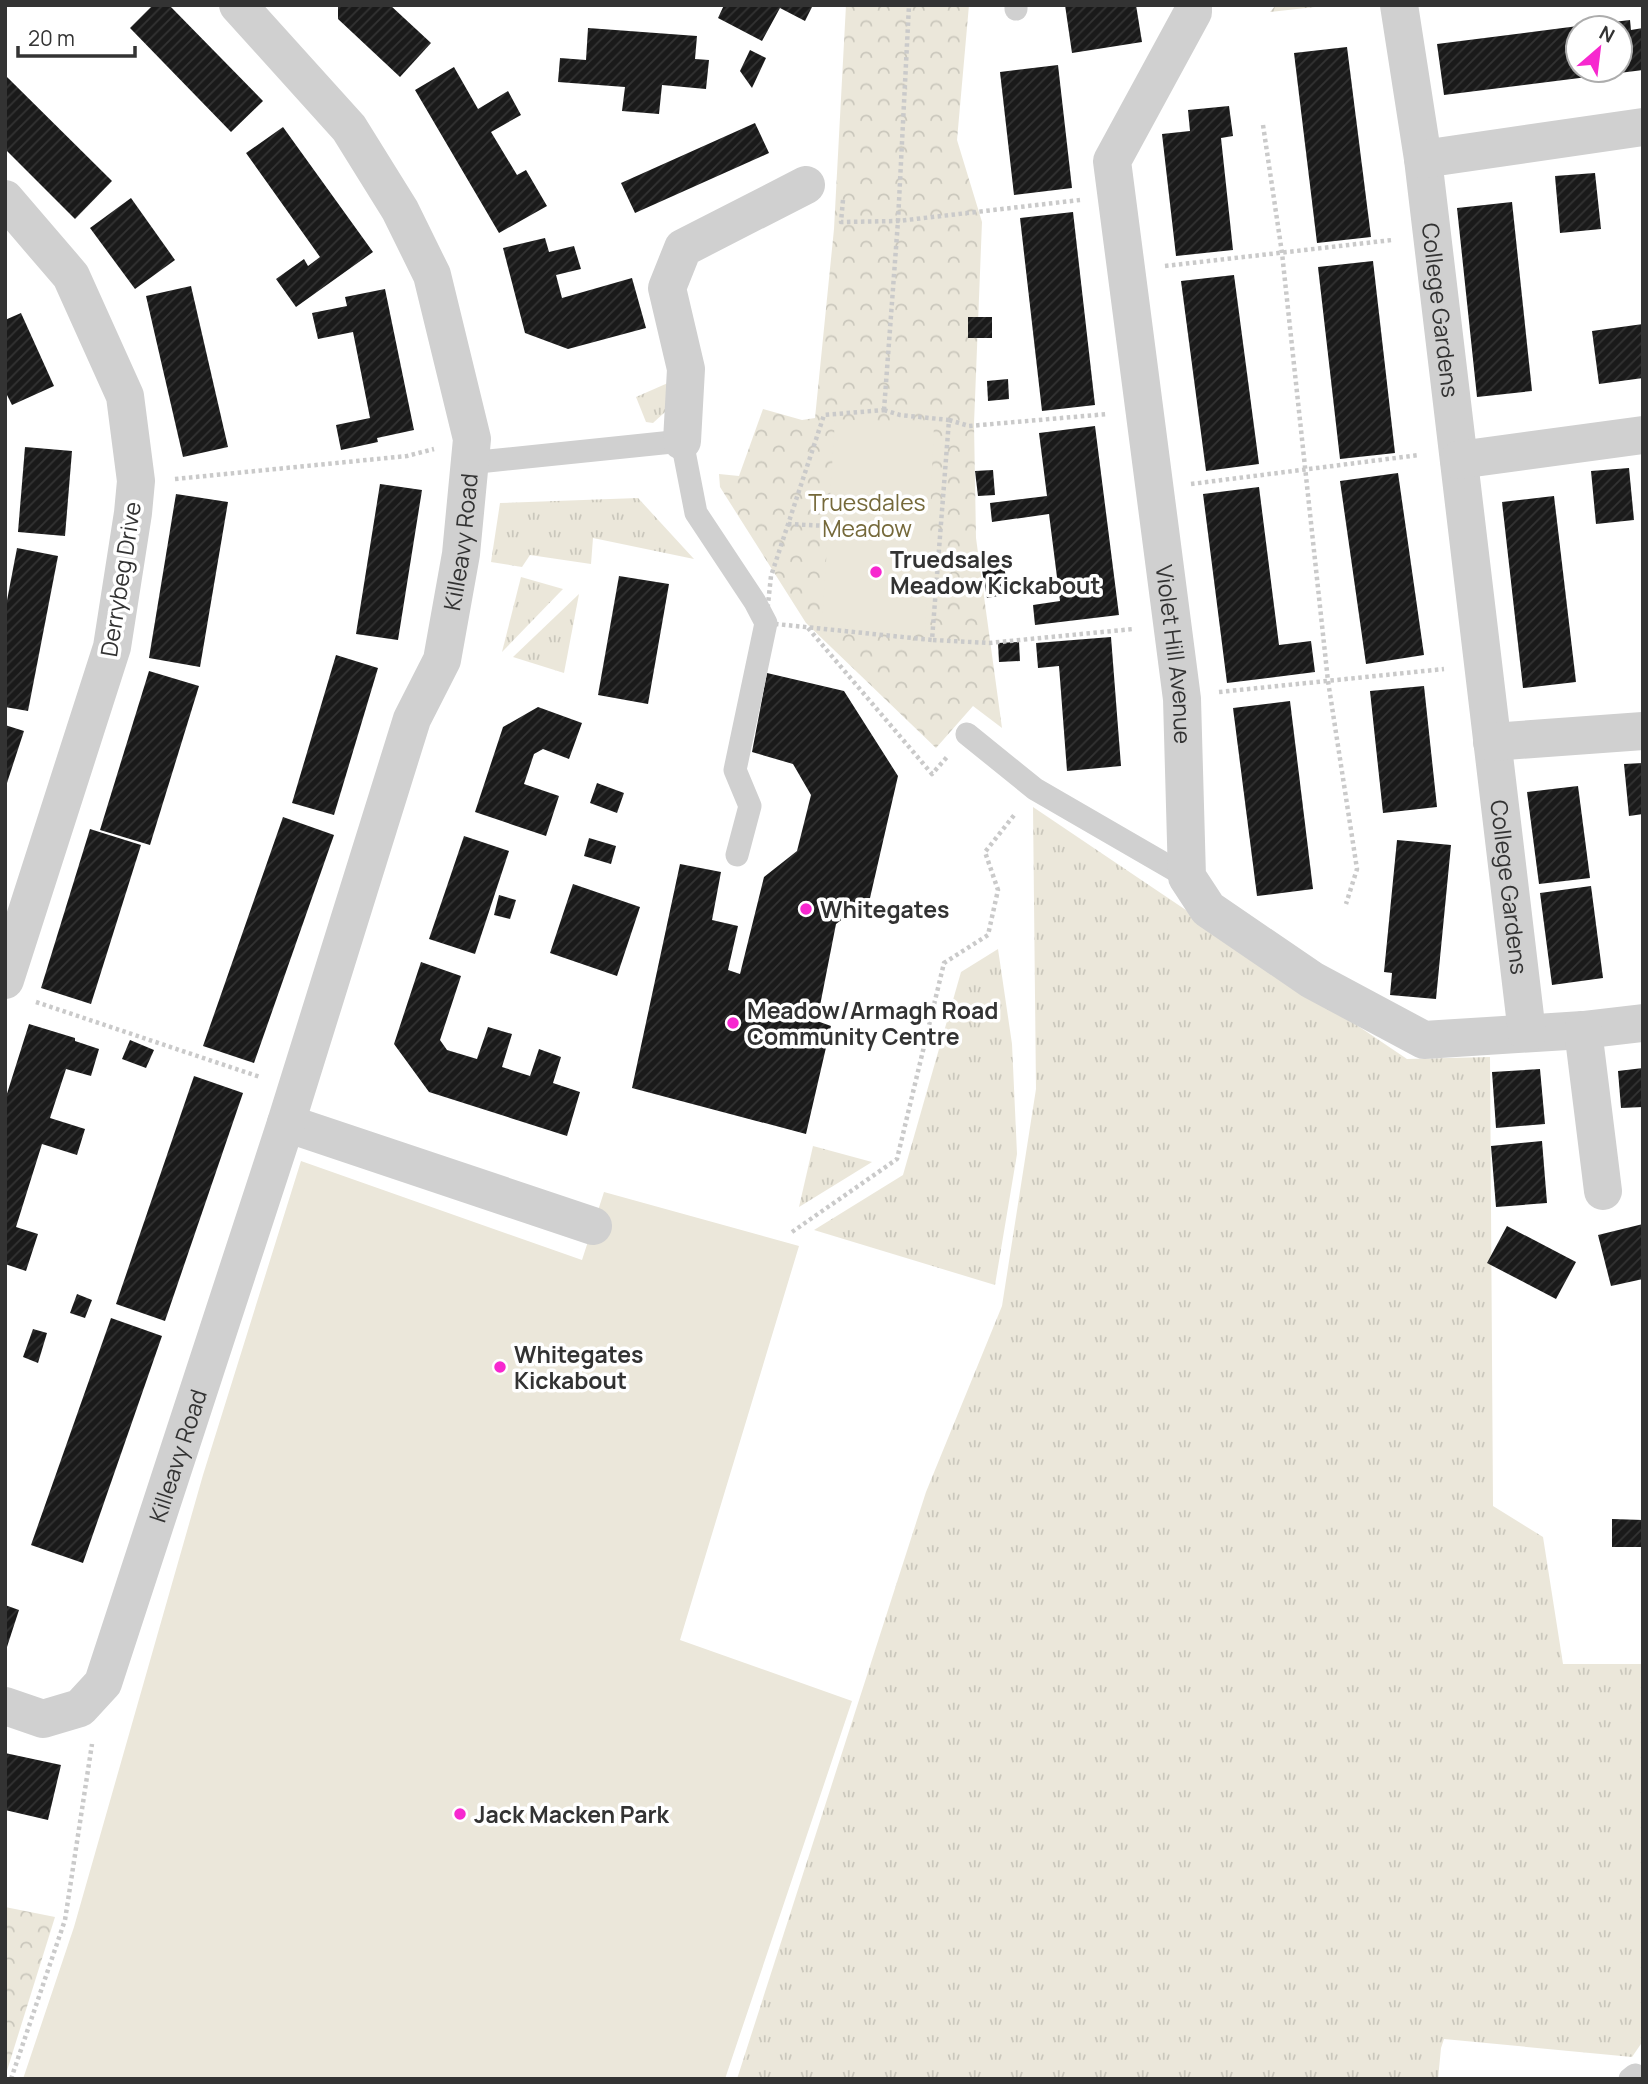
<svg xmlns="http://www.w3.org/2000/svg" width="1648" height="2084" viewBox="0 0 1648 2084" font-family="Manrope,sans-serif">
<defs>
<pattern id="grass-tufts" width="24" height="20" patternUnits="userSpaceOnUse" patternTransform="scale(1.75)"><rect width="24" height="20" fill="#ebe7da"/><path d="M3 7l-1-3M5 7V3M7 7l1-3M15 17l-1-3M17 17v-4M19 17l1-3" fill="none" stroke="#cac7bc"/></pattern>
<pattern id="forest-crowns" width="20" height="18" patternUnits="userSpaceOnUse" patternTransform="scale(1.75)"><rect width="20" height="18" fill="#ebe7da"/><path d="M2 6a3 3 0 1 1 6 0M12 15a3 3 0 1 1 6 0" fill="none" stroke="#cac7bc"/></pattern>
<pattern id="building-hatch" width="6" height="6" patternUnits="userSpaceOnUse" patternTransform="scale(1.75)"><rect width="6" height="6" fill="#1a1a1a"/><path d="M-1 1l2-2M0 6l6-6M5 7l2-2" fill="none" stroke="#333"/></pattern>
</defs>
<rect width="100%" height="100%" fill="#fff"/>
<g fill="url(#grass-tufts)">
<path d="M1276,5h57l-63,7z"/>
<path d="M677,379l-12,33 -12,11 -7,-1 -10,-25z"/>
<path d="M638,498l56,61 -101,-21 -2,26 -61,-9 -8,12 -31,-5 9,-59z"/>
<path d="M521,577l42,12 -61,63z"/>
<path d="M579,594l-15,79 -51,-16z"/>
<path d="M1033,807l374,252 83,-2 3,449 50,31 20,127h80v377l-11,16 -188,-18 -3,9 -3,31h-701l189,-587 76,-186 34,-217z"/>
<path d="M998,949l14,95 5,110 -22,131 -181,-55 89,-55 58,-203z"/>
<path d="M813,1146l59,16 -73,45z"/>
</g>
<g fill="url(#forest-crowns)">
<path d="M846,5h123l-12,135 25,82 -8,202 2,114 26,190 -29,-22 -37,42 -130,-125 -86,-136 -1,-13 20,2 24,-67 39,11 13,-2 19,-189z"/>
<path d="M5,1907l50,10 -50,160z"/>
</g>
<g fill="#ebe7da">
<path d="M835,419l99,6 -9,209 -103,-8z"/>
<path d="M301,1161l281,99 22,-68 195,54 -119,394 172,61 -127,378h-702l51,-152 129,-452z"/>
</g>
<g fill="url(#building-hatch)">
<path d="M153,5h16l94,96 -32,31 -101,-104z"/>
<path d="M338,5h52l41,38 -31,34 -62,-58z"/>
<path d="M724,5h89l-8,16 -25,-13 -18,33 -44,-23z"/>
<path d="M1065,5h71l6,37 -70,11z"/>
<path d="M1630,20l1,10 12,-2v42l-199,25 -7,-51 141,-18v44h42v-42l-40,-2z"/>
<path d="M588,28l109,8 -2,23 14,1 -3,29 -44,-4 -3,29 -37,-3 3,-24 -67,-5 2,-24 26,2z"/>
<path d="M1347,47l24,190 -54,6 -23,-190z"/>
<path d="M750,50l16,8 -14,30 -12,-17z"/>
<path d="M1058,65l14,123 -58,7 -14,-123z"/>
<path d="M454,67l24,42 30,-18 13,24 -30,17 26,43 9,-5 21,36 -48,27 -84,-143z"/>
<path d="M5,75l107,106 -37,38 -70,-70z"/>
<path d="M1229,106l4,30 -12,2 12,112 -57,6 -14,-122 28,-3 -2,-21z"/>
<path d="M755,123l14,30 -134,60 -14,-30z"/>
<path d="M283,127l90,125 -77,55 -20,-28 28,-20 4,7 12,-9 -74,-104z"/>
<path d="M1595,173l6,56 -41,4 -5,-57z"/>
<path d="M131,198l44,62 -40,29 -45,-61z"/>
<path d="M1512,202l20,189 -55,6 -20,-189z"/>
<path d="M1073,212l22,193 -53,6 -22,-193z"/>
<path d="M545,238l4,14 25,-6 7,23 -25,6 6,23 70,-20 14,50 -78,21 -43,-16 -22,-85z"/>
<path d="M1373,261l22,192 -55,6 -22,-192z"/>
<path d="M1234,275l25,189 -53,7 -25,-190z"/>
<path d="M191,286l37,161 -45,10 -37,-161z"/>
<path d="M385,289l29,141 -37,8 1,4 -37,8 -5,-25 34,-7 -17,-86 -35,7 -6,-26 35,-7 -2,-9z"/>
<path d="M21,313l33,73 -42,19 -7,-14v-71z"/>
<rect x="968" y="317" width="24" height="21"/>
<path d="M1643,324v54l-44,6 -7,-53z"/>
<path d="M1008,379l1,20 -21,2 -1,-20z"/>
<path d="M1095,426l24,189 -84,10 -2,-20 27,-4 -11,-87 -57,8 -2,-19 57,-7 -8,-63z"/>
<path d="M25,447l47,4 -7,85 -47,-4z"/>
<path d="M1629,468l5,52 -38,4 -5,-53z"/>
<path d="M993,470l2,25 -17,1 -3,-25z"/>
<path d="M1398,473l26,182 -58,9 -26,-183z"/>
<path d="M380,484l42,6 -24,150 -42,-6z"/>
<path d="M1259,487l20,158 32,-4 4,31 -88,11 -24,-189z"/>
<path d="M176,494l52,8 -28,165 -51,-9z"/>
<path d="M1554,496l22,186 -53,6 -21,-186z"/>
<path d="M17,548l41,8 -30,155 -23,-4v-96z"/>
<path d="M1003,561l6,33 -22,4 -6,-33z"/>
<path d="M619,576l50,8 -21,120 -50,-9z"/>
<path d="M1111,637l10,129 -54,5 -8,-105 -21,2 -2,-25z"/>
<path d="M1019,642l1,19 -21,1 -1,-19z"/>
<path d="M336,655l42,13 -44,147 -42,-12z"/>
<path d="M149,671l50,15 -49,159 -50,-15z"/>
<path d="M767,673l77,18 54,85 -28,122 -34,26 -19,97 14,5 -25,108 -174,-46 48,-224 41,8 -9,48 26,6 -10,44 12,4 24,-97 33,-26 14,-56 -18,-31 -41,-12z"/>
<path d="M1424,686l13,121 -54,6 -13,-122z"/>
<path d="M1290,701l23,188 -56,7 -24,-188z"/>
<path d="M538,707l44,16 -13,36 -26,-10 -9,5 -10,30 35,12 -13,40 -71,-24 28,-85z"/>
<path d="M5,725l19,6 -18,55h-1z"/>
<path d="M1643,763v51l-14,2 -5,-52z"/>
<path d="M597,783l27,10 -7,20 -27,-10z"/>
<path d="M1578,786l12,92 -51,6 -12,-92z"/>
<path d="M283,817l51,18 -80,228 -51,-17z"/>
<path d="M90,829l51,16 -50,159 -50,-16z"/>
<path d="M464,836l45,15 -34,103 -46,-15z"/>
<path d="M589,838l27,8 -5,18 -27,-8z"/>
<path d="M1397,840l54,5 -15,154 -46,-4 2,-22 -8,-1z"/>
<path d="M573,884l67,23 -23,69 -67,-23z"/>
<path d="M1591,886l12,92 -51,7 -12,-92z"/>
<path d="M499,895l17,5 -6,19 -16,-4z"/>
<path d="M421,962l40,14 -21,64 7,10 30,9 11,-32 24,7 -10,33 28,9 9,-27 22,8 -8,26 27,9 -13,44 -138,-44 -35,-48z"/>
<path d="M29,1024l46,14v3l24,8 -8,27 -25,-7 -16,49 35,11 -8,26 -35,-11 -26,83 22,7 -12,37 -21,-7v-164z"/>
<path d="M130,1040l24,10 -8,18 -24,-9z"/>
<path d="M1643,1068v39l-22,1 -3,-37z"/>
<path d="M1540,1069l5,55 -49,4 -4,-56z"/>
<path d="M194,1076l49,17 -78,228 -49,-17z"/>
<path d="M1542,1141l5,62 -51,4 -5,-61z"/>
<path d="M1643,1224v55l-32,7 -13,-51z"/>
<path d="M1507,1226l69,36 -20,37 -69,-36z"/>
<path d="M77,1294l15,6 -7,18 -15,-5z"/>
<path d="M111,1318l51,18 -79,227 -52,-18z"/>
<path d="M33,1329l14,4 -9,30 -15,-6z"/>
<path d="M1612,1519l31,1v27h-31z"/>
<path d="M5,1605l14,5 -13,40 -1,-1z"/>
<path d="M5,1753l56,12 -13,55 -43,-10z"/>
</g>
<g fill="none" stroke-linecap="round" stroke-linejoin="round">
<g stroke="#cacaca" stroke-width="4.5" stroke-dasharray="3.5 3.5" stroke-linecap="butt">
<path d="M1263,125l19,128 46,428 29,188 -11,35"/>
<path d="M843,200l-2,22 57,-1 182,-21"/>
<path d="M1165,266l227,-26"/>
<path d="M884,410l16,5 49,5 -17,220 -166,-17 5,-47 53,-161z"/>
<path d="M884,410l14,-189 11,-216"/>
<path d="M949,420l20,6 139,-12"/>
<path d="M175,479l232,-23 27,-7"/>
<path d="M1191,484l228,-29"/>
<path d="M788,524l40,2"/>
<path d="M808,628l124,146 15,-17"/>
<path d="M933,640l56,3 144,-14"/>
<path d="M1219,692l225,-23"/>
<path d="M36,1002l224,75"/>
<path d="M792,1232l105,-73 47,-196 44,-28 10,-45 -13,-38 30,-38"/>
<path d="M11,2079l54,-159 27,-176"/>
</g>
<g stroke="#d0d0d0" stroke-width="23">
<path d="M1016,9v-4"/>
<path d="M469,463l213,-22 14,72 59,89 11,21 -31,147 15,36 -13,49"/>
<path d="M967,734l68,55 152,88"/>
<path d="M1630,2079l5,-4"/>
</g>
<g stroke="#d0d0d0" stroke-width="38">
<path id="s1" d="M1193,5v7l-81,149 70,538 5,178 21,32 104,71 112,60 159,-10 60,-7"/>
<path id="s2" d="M1399,5l24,154 104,874"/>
<path d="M1423,159l220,-32"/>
<path d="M5,199l66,77 54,120 11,85 -3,32 -21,134 -107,333"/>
<path d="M682,441l4,-72 -19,-81 16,-40 123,-63"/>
<path d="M1459,460l184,-25"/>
<path d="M1492,742l151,-11"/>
<path d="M1583,1030l20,161"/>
<path d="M286,1123l307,103"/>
<path id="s3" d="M5,1706l38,13 37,-11 23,-25 183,-560 126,-404 30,-59 19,-106 11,-115 -40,-164 -32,-65 -51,-82 -111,-123"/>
</g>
</g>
<g fill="#f728cf" stroke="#fff" stroke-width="2.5">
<circle cx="876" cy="572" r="7"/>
<circle cx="806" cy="909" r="7"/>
<circle cx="733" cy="1023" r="7"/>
<circle cx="500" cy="1367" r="7"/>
<circle cx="460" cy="1814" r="7"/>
</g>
<g text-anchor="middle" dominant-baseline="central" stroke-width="7" stroke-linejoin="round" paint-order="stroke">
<g font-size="23" fill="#333" stroke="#fff">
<text stroke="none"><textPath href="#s2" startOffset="308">College Gardens</textPath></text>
<text stroke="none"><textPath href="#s3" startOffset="1311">Killeavy Road</textPath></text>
<text transform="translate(120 579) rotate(-81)">Derrybeg Drive</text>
<text stroke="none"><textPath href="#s1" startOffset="674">Violet Hill Avenue</textPath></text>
<text stroke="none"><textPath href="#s2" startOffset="889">College Gardens</textPath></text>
<text stroke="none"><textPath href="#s3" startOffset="352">Killeavy Road</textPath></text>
</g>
<g font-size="23" fill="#75693a" stroke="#fff">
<text x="867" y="502">Truesdales<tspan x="867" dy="26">Meadow</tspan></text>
</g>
<g font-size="23" font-weight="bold" fill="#333" stroke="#fff" text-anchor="start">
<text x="890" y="559">Truedsales<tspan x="890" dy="26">Meadow Kickabout</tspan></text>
<text x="820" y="909">Whitegates</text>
<text x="747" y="1010">Meadow/Armagh Road<tspan x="747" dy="26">Community Centre</tspan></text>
<text x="514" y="1354">Whitegates<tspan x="514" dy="26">Kickabout</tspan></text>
<text x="474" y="1814">Jack Macken Park</text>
</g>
</g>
<rect width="1648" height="2084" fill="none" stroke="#333333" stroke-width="14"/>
<g transform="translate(1599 49) rotate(28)"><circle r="33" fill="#ffffff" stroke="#adadad" stroke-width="2"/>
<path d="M0-5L12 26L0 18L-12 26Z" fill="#f728cf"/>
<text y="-10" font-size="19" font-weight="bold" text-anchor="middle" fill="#333333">N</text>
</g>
<path d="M18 46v10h117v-10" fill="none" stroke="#333333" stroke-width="3.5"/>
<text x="28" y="46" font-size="21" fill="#333333" stroke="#ffffff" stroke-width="5" paint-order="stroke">20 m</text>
</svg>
